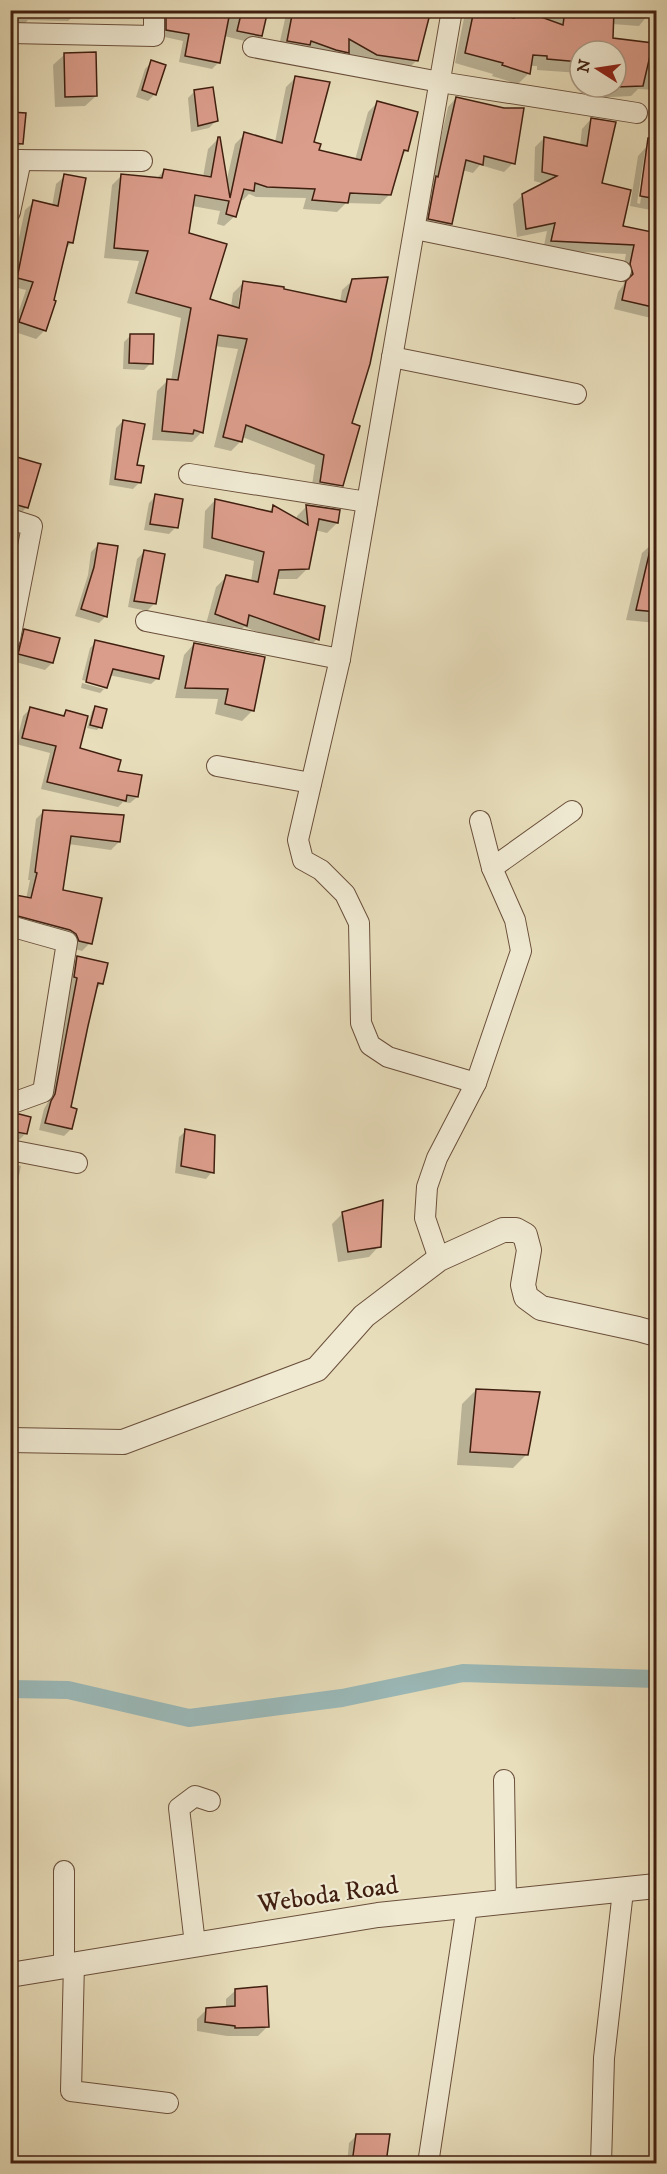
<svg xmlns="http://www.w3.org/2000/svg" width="667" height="2174" viewBox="0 0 667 2174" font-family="'IM FELL DW Pica',serif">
<rect width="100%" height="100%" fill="#e8debb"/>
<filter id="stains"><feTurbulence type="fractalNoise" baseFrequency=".00333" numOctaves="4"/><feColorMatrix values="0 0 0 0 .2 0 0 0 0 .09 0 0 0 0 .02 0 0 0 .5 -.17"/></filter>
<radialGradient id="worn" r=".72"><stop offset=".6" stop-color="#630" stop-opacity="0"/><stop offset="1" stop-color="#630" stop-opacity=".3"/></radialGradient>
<g fill="#0003" fill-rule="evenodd">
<path d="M10,10h66v4l-8,7 -40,-1 -7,7 -11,1z"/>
<path d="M157,10h110l-7,26 -7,7 -29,-7 -5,26 -7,7 -33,-7 4,-21 -23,-5z"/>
<path d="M287,10h143l-13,50 -10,10 -40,-6 -20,-11 -9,9 -60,-12z"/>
<path d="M459,10h193l-13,16 -27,-2v16l44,5v45l-18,-1 -7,7 -40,2 3,-11h22v-36h-36v22l-43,-3v-4h-7l-1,7 -11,11 -26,-8 1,-2 -38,-11 10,-50 -6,-1z"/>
<path d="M10,55h6l-2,59 8,29 -9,9 -3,-1z"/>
<path d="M64,55l32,41 -11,10 -30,1 -2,-42z"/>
<path d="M152,62l3,32 -7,7 -12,-4 9,-28z"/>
<path d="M296,77l17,65 4,9 38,9 13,-48 10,-10 29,48 -6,6 -11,38 -10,10 -34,-1 -9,9 -34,-3 3,-11 -50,-1 -7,-3 -6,6h-3l-5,16 -11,10 -7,-2 3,-13 -28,-5 -4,28 20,66 23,7 2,-14 10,-10 97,19 2,-12 11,-10 -3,144 -9,61 -10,10 -20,-3 4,-27 -73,-28 -1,4 -10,10 -17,-4 24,-98 -24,-3 -12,86 -10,10 -40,-2 5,-49 10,-10h4l10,-63 -54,-15 12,-42 -35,-3 8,-73 10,-10 34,4 8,-8 39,6 5,-28 10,-10 8,44 9,-39 10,-10 30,8 11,-55zM240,292h3l-3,23h-3z"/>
<path d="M195,91l21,30 -7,7 -18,4 -3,-34z"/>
<path d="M456,98l57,65 -9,9 -24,-7 -7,8 -11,-3 -11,54 -9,8 -22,-4 28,-121z"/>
<path d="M591,119l9,65 21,43 35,7v83l-1,2 -41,-10 4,-17 6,-8 -2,-10 4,-20 -83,-4 4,-19 -30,6 -4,-33 10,-9 22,-11 -11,-3 1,-34 9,-9 36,8 2,-17z"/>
<path d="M656,143v68l-26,-5 8,-50 10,-11zM645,152h3l-8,52 -3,-1z"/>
<path d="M65,176l7,66 -7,7 -20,81 -9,9 -24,-8 14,-41 -16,-4v-7l15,-69 9,-8 18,4 4,-22z"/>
<path d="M131,335l20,28 -7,7 -21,-1 1,-27z"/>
<path d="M123,421l17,61 -7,7 -24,-4 7,-57z"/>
<path d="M10,457l17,50 -11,11 -6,-2z"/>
<path d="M156,496l20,31 -7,7 -25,-4 5,-27z"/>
<path d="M215,500l53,13 5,-6 24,14v-5l10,-10 30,17 -10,10 -12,-3 -7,38 -11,11h-21l-4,16 45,44 -10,10 -63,-22 -8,8 -30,-11 10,-37 11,-11 24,6 3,-21 -51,-13 2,-37z"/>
<path d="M653,543h3v80l-30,-3 16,-67z"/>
<path d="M98,545l8,71 -7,7 -24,-7 13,-41 3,-23z"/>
<path d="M144,552l19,3 -9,49 -7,7 -19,-4 9,-48z"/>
<path d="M25,631l27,32 -7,7 -33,-9 6,-23z"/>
<path d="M96,642l62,36 -7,6 -42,-9 -3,12 -6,6 -19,-5 1,-5 22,6v-4l-22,-5 8,-32z"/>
<path d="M194,644l59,66 -11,11 -27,-7 3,-15 -43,-1 9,-43z"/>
<path d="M95,707l5,20 -3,3 -10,-2 5,-17z"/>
<path d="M30,709l31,8 5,-5 12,38 38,23 21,24 -7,6 -7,-1 -5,5 -77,-18 9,-36 -34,-9 7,-28z"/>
<path d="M44,811l75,31 -8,8 -43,-6 -7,47 29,52 -8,8 -11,-3 -61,-24v-28l16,3 4,-19h-2l8,-61z"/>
<path d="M77,958l25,25 -7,7 -25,118 1,21 -7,7 -25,-6 5,-21 4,-7 23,-117 -4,-1 3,-19z"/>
<path d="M13,1117l12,17 -7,7 -8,-2v-20z"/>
<path d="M186,1131l26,41 -6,7 -31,-6 4,-36z"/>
<path d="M10,1163l11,3 -6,28 -5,4z"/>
<path d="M343,1213l36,33 -10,11 -31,5 -6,-38z"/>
<path d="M476,1390l51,64 -14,14 -56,-3 5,-61z"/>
<path d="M236,1990l31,37 -9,9h-31l-30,-5v-12l9,-9 20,-2v-9z"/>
<path d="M356,2136h32l-4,28h-37l2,-21z"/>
</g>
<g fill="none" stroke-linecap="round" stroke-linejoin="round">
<path stroke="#9bbaba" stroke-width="18" d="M10,1689l58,1 121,28 153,-20 121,-25 193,6"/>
</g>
<g fill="#db9d8b" stroke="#401f10" stroke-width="1.5">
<path d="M166,10h38l25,7 -9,46 -35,-7 4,-22 -23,-4z"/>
<path d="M242,10h26l-6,26 -25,-5z"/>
<path d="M293,10h138l-13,51 -41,-6 -28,-16v14l-13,-3 -25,-9 -1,4 -23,-4z"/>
<path d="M474,10h10l30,8 2,-8h6l41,15 2,-15h49l-1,28 40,5 -10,43 -27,1v-36h-36v11l-33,-3v-3l-14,-1 -3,19 -28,-9 1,-2 -38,-10z"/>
<path d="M96,52l1,44 -32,1 -1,-44z"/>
<path d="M151,60l15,5 -10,30 -14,-5z"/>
<path d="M295,76l35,6 -16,60 7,2 -2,6 42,10 16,-59 41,11 -10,39 -4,-1 -13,45 -41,-2 -2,10 -36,-3 3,-11 -48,-2 -12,-4 -1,8 -10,-2 -8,28 -10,-3 3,-13 -34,-6 -6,38 38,11 -17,55 29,9 4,-27 41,6v2l62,13 6,-23 36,-2 -18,87 -18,59 8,3 -17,60 -23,-4 4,-27 -78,-30 -4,17 -19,-5 24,-98 -29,-4 -15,98 -9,-3 -1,4 -31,-3 5,-52 11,1 13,-72 -55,-15 12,-42 -34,-3 7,-74 41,4 2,-9 47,8 7,-40h2l10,61 14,-66 38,11z"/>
<path d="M213,87l5,34 -20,5 -4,-36z"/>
<path d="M456,97l48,11h20l-9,56 -31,-8 -1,9 -17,-5 -14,64 -24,-5 8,-43 2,1z"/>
<path d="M10,112l16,1 -3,31 -13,-1z"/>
<path d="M591,118l25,4 -14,61 29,7 -8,36 34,7v75l-35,-8 4,-19 7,-7 -3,-10 4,-19 -83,-4 4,-18 -29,6 -4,-35 35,-18 -15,-4 2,-35 43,9z"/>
<path d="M648,138l9,1v60l-17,-3z"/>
<path d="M64,174l22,4 -13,65 -5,-1 -14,58 2,1 -10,30 -27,-9 14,-40 -16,-4 16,-78 25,6z"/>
<path d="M130,334h24l-1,30 -24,-1z"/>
<path d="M123,420l22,4 -8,41 7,1 -3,17 -26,-4z"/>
<path d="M10,455l31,9 -13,44 -18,-5z"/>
<path d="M155,494l28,5 -5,29 -28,-4z"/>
<path d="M215,499l57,13 1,-7 35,20 -2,-20 34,5 -2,13 -19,-4 -10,50 -30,1 -5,24 51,12 -6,34 -70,-25 -2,11 -32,-12 11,-39 32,7 6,-30 -52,-14z"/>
<path d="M98,543l20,3 -11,71 -26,-8 13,-42z"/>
<path d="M651,546h6v66l-21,-2z"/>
<path d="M144,550l21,4 -9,50 -22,-3z"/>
<path d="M24,629l36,9 -7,25 -35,-9z"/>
<path d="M95,640l69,16 -5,23 -46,-10 -6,19 -21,-6z"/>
<path d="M194,643l71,14 -11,54 -29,-7 3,-15 -43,-1z"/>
<path d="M95,706l12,3 -5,19 -12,-3z"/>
<path d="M30,707l34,9 2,-6 22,6 -8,32 41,12 -3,11 24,4 -4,22 -11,-2 -1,6 -79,-19 9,-36 -34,-8z"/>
<path d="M43,810l81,5 -4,27 -49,-6 -8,54 39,8 -10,46 -13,-3 -3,-7 -6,-4 -60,-16v-20l21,4 6,-25 -2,-1z"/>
<path d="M77,956l31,7 -5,21 -5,-1 -10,43 -17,81 6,2 -5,20 -27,-6 6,-22 4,-7 22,-116 -3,-1z"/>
<path d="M19,1114l12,3 -4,17 -17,-3 2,-15z"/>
<path d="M185,1129l30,6 -1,38 -33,-7z"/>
<path d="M383,1200l-2,47 -33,5 -6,-40z"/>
<path d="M476,1389l64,3 -12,63 -58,-3z"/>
<path d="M267,1986l2,41 -34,1v-2l-30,-4 1,-14 29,-2v-17z"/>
<path d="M356,2134h34l-4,29h-34z"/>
</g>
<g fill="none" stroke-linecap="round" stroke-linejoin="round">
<g stroke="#6a4f3b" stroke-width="22">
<g id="minor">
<path d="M452,10l-112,649 -42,181 5,20 18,10 24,24 14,29 2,100 9,22 18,12 88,26"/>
<path d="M10,33l144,3v-26"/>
<path d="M253,47l187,35 197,31"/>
<path d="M10,160l132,1"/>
<path d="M10,212l11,-52"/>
<path d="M415,229l206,42"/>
<path d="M392,357l184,37"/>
<path d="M189,474l178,28"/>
<path d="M10,519l22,7 -22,113"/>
<path d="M146,621l194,38"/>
<path d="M217,766l94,17"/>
<path d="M492,868l80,-57"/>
<path d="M10,926l57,16 -24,150 -33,12"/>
<path d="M10,1150l67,13"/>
<path d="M439,1259l-14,-41 2,-31 10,-29 39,-75 45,-132 -6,-31 -23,-52 -12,-47"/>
<path d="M504,1780l2,122"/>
<path d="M64,1871v94"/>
<path d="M195,1944l-16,-136 16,-12 15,5"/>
<path d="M74,1963l-3,128 97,12"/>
<path d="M428,2164l39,-258"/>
<path d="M601,2164l3,-106 19,-167"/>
</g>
</g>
<g stroke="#6a4f3b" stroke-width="26">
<g id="tertiary">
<path d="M10,1440l113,2 194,-73 47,-53 75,-57 64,-29h13l9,5 4,15 -6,35 3,12 15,11 97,21 18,5"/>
<path d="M10,1975l368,-60 278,-29"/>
</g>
</g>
<use href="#minor" stroke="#f0ead3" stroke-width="20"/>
<use href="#tertiary" stroke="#f0ead3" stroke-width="24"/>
</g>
<g text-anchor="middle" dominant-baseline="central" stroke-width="4.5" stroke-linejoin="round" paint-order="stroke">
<g font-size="26" fill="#401f10" stroke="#f0ead3">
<text transform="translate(328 1895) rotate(-8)">Weboda Road</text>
</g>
</g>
<rect width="667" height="2174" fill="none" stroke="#e8debb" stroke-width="36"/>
<rect x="12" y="12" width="643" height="2150" fill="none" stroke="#401f10" stroke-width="3"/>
<rect x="18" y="18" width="631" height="2138" fill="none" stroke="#401f10" stroke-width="1.5"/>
<g transform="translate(598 69) rotate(282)"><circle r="28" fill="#f0ead3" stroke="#aa9985" stroke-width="1.5"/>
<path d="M0-4.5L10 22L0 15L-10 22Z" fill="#8f2418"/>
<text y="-9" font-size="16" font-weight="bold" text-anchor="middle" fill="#401f10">N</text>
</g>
<rect width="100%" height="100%" filter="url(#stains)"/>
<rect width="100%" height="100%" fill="url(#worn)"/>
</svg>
